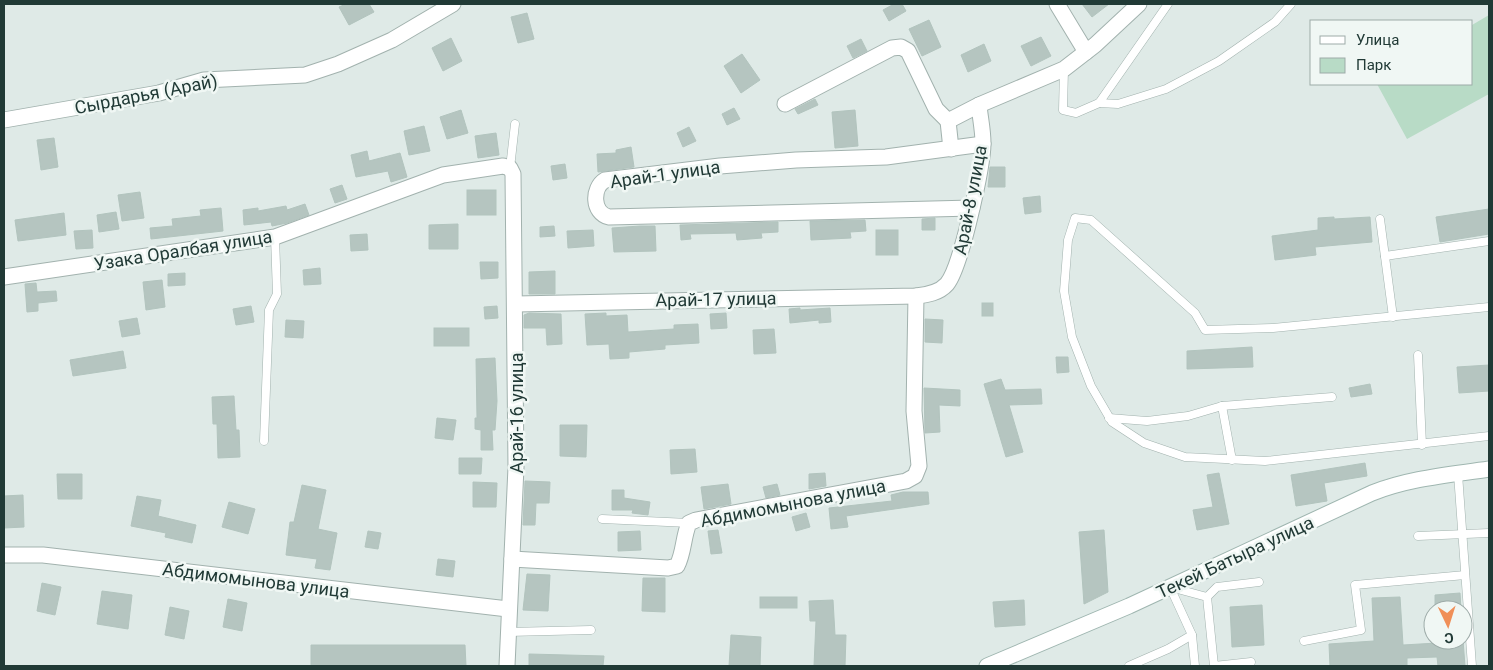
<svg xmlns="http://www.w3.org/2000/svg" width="1493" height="670" viewBox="0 0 1493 670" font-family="Roboto,sans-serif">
<rect width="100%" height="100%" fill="#dfeae7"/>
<path fill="#b8dbc6" d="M1489,15v79l-82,45 -30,-55h95v-59z"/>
<g fill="#b5c5c0" stroke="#b2c4be">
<path d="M346,4h23l5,8 -25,13 -10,-18z"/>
<path d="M894,4h8l4,7 -17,10 -6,-11z"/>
<path d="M1082,4h27l-17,13z"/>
<path d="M527,13l7,26 -16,4 -7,-26z"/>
<path d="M929,20l12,27 -19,9 -13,-27z"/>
<path d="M1041,37l10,19 -20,10 -10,-20z"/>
<path d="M451,38l11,23 -19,10 -11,-23z"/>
<path d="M861,39l6,12 -14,7 -6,-12z"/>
<path d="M984,44l7,17 -23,11 -7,-17z"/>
<path d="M742,54l18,26 -19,13 -17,-27z"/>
<path d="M815,99l3,6 -20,9 -3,-5z"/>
<path d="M734,108l6,11 -13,6 -5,-11z"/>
<path d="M461,110l7,23 -21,6 -7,-22z"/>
<path d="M855,110l3,36 -23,2 -3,-36z"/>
<path d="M424,126l6,25 -21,4 -5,-24z"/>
<path d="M689,127l7,14 -13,6 -6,-14z"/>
<path d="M496,133l3,22 -21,3 -3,-22z"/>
<path d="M54,138l4,29 -17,3 -4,-30z"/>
<path d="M631,147l3,20 -36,5 -1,-18 19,-1v-3z"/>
<path d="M367,151l2,10 31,-8 7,24 -16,5 -3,-11 -32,6 -5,-22z"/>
<path d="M565,164l2,14 -14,2 -2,-14z"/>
<path d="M990,167h15v20h-17z"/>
<path d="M342,185l5,14 -12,4 -5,-14z"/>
<rect x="467" y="190" width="29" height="25"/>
<path d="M140,192l4,26 -22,3 -4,-26z"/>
<path d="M1040,196l1,16 -16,2 -2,-16z"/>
<path d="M305,204l4,11 -22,8 -15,3 -1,-4 -27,3 -1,-15 15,-2v3l28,-5 1,4z"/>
<path d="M221,208l2,23 -72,8 -1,-11 23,-2 -1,-7 29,-3 -1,-6z"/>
<path d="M1489,209v25l-49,8 -4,-25z"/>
<path d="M116,212l3,17 -20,3 -2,-17z"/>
<path d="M64,213l2,22 -48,6 -3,-21z"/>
<path d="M1334,217v2l36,-2 2,25 -57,5 1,8 -41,5 -3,-24 46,-6v-12z"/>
<path d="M935,218v12h-13v-11z"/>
<path d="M865,220l1,11 -16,1 1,6 -40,2 -1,-19z"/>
<path d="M778,222v10l-17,1 1,5 -25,2 -1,-7 -46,1 1,5 -10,1 -1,-15z"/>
<path d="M458,224v25h-29v-24z"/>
<path d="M554,226l1,10 -15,1v-10z"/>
<path d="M640,226h15l1,25 -42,1 -2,-24z"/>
<path d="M92,230l1,18 -17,1 -2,-18z"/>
<path d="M593,230l1,16 -26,2 -1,-17z"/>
<rect x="876" y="230" width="22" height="25"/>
<path d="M367,234l1,16 -17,1 -1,-16z"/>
<path d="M480,262h18v16l-17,1z"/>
<path d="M320,268l1,16 -17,1 -1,-15z"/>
<path d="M555,271v23h-26v-22z"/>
<path d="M185,273v12l-17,1v-12z"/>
<path d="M162,280l3,27 -19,3 -3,-28z"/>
<path d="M36,283l1,9 19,-1 1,10 -19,2v8l-11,1 -2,-28z"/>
<rect x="982" y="303" width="11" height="13"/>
<path d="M251,306l3,16 -18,3 -3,-16z"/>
<path d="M497,306l1,12 -13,1 -1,-12z"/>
<path d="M800,308v2l30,-2 1,14 -12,1v-3l-29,3 -1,-14z"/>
<path d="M529,313l32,1 1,30 -15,1 -1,-17h-22v-13z"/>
<path d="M606,313v3l21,-1 1,17 46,-3v-4l24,-1 1,19 -34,2v4l-36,3v6l-19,1 -1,-15 -22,1 -2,-31z"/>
<path d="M726,313l1,15 -16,1 -1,-15z"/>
<path d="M137,318l3,16 -18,3 -3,-16z"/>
<path d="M925,319l18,1 -1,23 -17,-1z"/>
<path d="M286,320l18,1 -1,17 -18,-1z"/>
<rect x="434" y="328" width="35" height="18"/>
<path d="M774,329l2,24 -22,1 -1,-24z"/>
<path d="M1252,347l1,20 -66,2v-18z"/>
<path d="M123,351l3,17 -53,8 -3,-16z"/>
<path d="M1056,357h12l1,15 -12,1z"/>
<path d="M495,358l2,43 -2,29h-3l1,20h-12v-20l-6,-1v-11h2l-1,-59z"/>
<path d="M1489,365v26l-30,2 -2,-26z"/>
<path d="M1001,379l4,11 36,-1 1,15 -33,1 14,47 -17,5 -22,-73z"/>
<path d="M1370,384l2,10 -21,3 -2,-9z"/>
<path d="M924,388l36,2v16l-21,-1 1,27 -15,1z"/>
<path d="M234,396l2,34h3l1,27 -22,1 -1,-34h-4l-1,-27z"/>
<path d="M437,418l19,2 -3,20 -18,-2z"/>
<path d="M560,425h27l-1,32 -26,-1z"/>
<path d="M695,449l2,23 -26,2 -1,-24z"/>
<path d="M459,458h23l-1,16h-22z"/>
<path d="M1365,463l2,13 -43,7 3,18 -31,5 -5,-31z"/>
<path d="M825,473l1,13 -17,3v-15z"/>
<path d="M1219,473l10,51 -32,6 -4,-20 20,-3 -6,-32z"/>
<path d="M57,474h25v25h-24z"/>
<path d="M525,481l25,1 -1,21h-13l-1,22h-12z"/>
<path d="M473,482l24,1 -1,24h-23z"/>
<path d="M728,484l3,20 -27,5 -3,-22z"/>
<path d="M777,484l3,11 -14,3 -3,-11z"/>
<path d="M302,485l24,5 -8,39 19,4 -7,37 -15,-2 2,-9 -31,-4 4,-33h4z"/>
<path d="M612,490h12v8l26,4 -2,13 -16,-2 1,-3h-21z"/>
<path d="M903,492h25l1,12 -83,12 2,11 -17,2 -2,-21 63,-7 -1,-6z"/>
<path d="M23,495l1,32 -20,1v-32z"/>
<path d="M137,496l24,4 -3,16 38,9 -4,18 -27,-6 1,-4 -35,-7z"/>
<path d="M229,502l26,7 -7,25 -26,-7z"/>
<path d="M806,513l4,14 -14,4 -4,-14z"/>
<path d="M718,530l4,23 -11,1 -3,-23z"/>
<path d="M1104,530l4,62 -24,12 -5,-72z"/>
<path d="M368,531l13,2 -3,16 -13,-2z"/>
<path d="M640,531l1,19 -23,1v-19z"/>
<path d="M438,559l17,2 -2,16 -17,-2z"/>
<path d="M527,574l23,1 -2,36 -25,-1z"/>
<path d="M643,578h22v34l-23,-1z"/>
<path d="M42,583l19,4 -6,28 -18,-4z"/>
<path d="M102,591l30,4 -4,34 -31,-5z"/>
<path d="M1460,593l1,17h-26v-15z"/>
<rect x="760" y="597" width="37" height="11"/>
<path d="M1400,597l3,48 34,-2v-3h26l2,26h-27l-1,-9 -30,1v8h-77l-1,-22 45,-3 -2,-43z"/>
<path d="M228,599l19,4 -5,28 -19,-4z"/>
<path d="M833,600l2,35h11l-1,31h-31l2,-45h-6l-1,-20z"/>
<path d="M1024,600l1,25 -30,2 -2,-25z"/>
<path d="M1262,605l2,40 -32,2 -2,-40z"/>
<path d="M170,607l19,4 -5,28 -19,-4z"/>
<path d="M731,635l30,2 -1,29h-31z"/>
<path d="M311,645h154l1,21h-155z"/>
<path d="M529,654l75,2 -1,10h-74z"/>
</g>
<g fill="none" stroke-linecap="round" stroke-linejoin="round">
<g stroke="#a2b2ae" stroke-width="9">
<g id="lane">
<path d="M1064,69l-1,41 13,3 23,-10 69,-99"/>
<path d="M1099,103l19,1 48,-15 53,-28 56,-39 16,-18"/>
<path d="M510,168l5,-44"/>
<path d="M1380,219l13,98"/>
<path d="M1385,256l104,-15"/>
<path d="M1489,307l-216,21 -68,2 -10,-17 -104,-93 -16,-2 -7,22 -4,51 8,46 19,49 21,36 32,21 41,14 80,4 224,-25"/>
<path d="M1418,355l4,90"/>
<path d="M1222,406l10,54"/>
<path d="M1109,418l38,3 41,-5 34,-10 110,-9"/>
<path d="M264,441l5,-131 8,-16 -2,-57"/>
<path d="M1458,474l14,192"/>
<path d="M602,519l87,4"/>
<path d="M1418,536l71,-3"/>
<path d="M1207,597l10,-10 42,-5"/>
<path d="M508,632l83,-2"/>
<path d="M1304,641l57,-11 -6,-45 110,-10"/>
<path d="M1129,666l39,-17 24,-14"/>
<path d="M1195,666l-3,-31 -22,-48 37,10 7,69 37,-4"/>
</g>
</g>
<g stroke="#a2b2ae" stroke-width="17">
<g id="street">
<path d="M1057,4l29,48"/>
<path d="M785,104l107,-56 9,-1 7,4 28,58 12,12"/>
<path d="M4,120l155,-27 45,-13 101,-5 33,-11 54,-24 61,-36"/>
<path d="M948,121l31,-16 85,-36 31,-24 44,-41"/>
<path d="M948,121l3,28"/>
<path d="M972,208l-363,9c-17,-4 -17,-29 -4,-37l115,-14 76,-6 90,-3 97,-13"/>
<path d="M4,277l271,-40 168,-62 60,-9 7,2 3,6 3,293 -9,199"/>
<path d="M516,304l400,-8c11,-1 23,-3 31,-12 14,-17 36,-118 36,-141 0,-13 -3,-26 -4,-38"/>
<path d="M4,555h39l465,54"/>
<path d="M512,559l156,9 9,-2c7,-13 6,-29 12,-43l7,-3 210,-39 9,-5 4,-10 -5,-55 2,-115"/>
</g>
</g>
<g stroke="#9fb6b0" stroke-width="17">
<path id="secondary" d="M987,666l142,-60 243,-113c38,-15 77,-18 117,-24"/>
</g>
<use href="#lane" stroke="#fff" stroke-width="8"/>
<use href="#street" stroke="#fff" stroke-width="15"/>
<use href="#secondary" stroke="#fff" stroke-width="15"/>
</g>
<g text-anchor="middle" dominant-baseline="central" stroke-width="5" stroke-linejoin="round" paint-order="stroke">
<g font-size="18" fill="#213a36" stroke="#f0f7f4">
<text transform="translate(146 94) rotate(-11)">Сырдарья (Арай)</text>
<text transform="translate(665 174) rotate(-8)">Арай-1 улица</text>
<text transform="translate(970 200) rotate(-79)">Арай-8 улица</text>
<text transform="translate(183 250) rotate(-9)">Узака Оралбая улица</text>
<text transform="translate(716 299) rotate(-1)">Арай-17 улица</text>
<text transform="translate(516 413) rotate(-90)">Арай-16 улица</text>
<text transform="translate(793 503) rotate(-11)">Абдимомынова улица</text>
<text transform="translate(1235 557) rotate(-25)">Текей Батыра улица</text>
<text transform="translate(256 580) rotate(7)">Абдимомынова улица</text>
</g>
</g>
<rect width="1493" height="670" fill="none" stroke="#213a36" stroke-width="10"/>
<rect x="1310" y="20" width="162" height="65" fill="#f0f7f4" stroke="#9daba8"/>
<rect x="1320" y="36" width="25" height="8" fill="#ffffff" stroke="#9daba8"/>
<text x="1356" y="45" font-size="15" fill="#213a36">Улица</text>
<rect x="1320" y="58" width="25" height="15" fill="#b8dbc6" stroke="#9daba8"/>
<text x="1356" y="70" font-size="15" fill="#213a36">Парк</text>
<g transform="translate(1448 625) rotate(176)"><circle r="24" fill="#f0f7f4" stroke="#9daba8"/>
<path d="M0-4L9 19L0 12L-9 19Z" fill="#f08f58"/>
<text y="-8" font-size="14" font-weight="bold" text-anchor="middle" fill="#213a36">С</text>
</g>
</svg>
